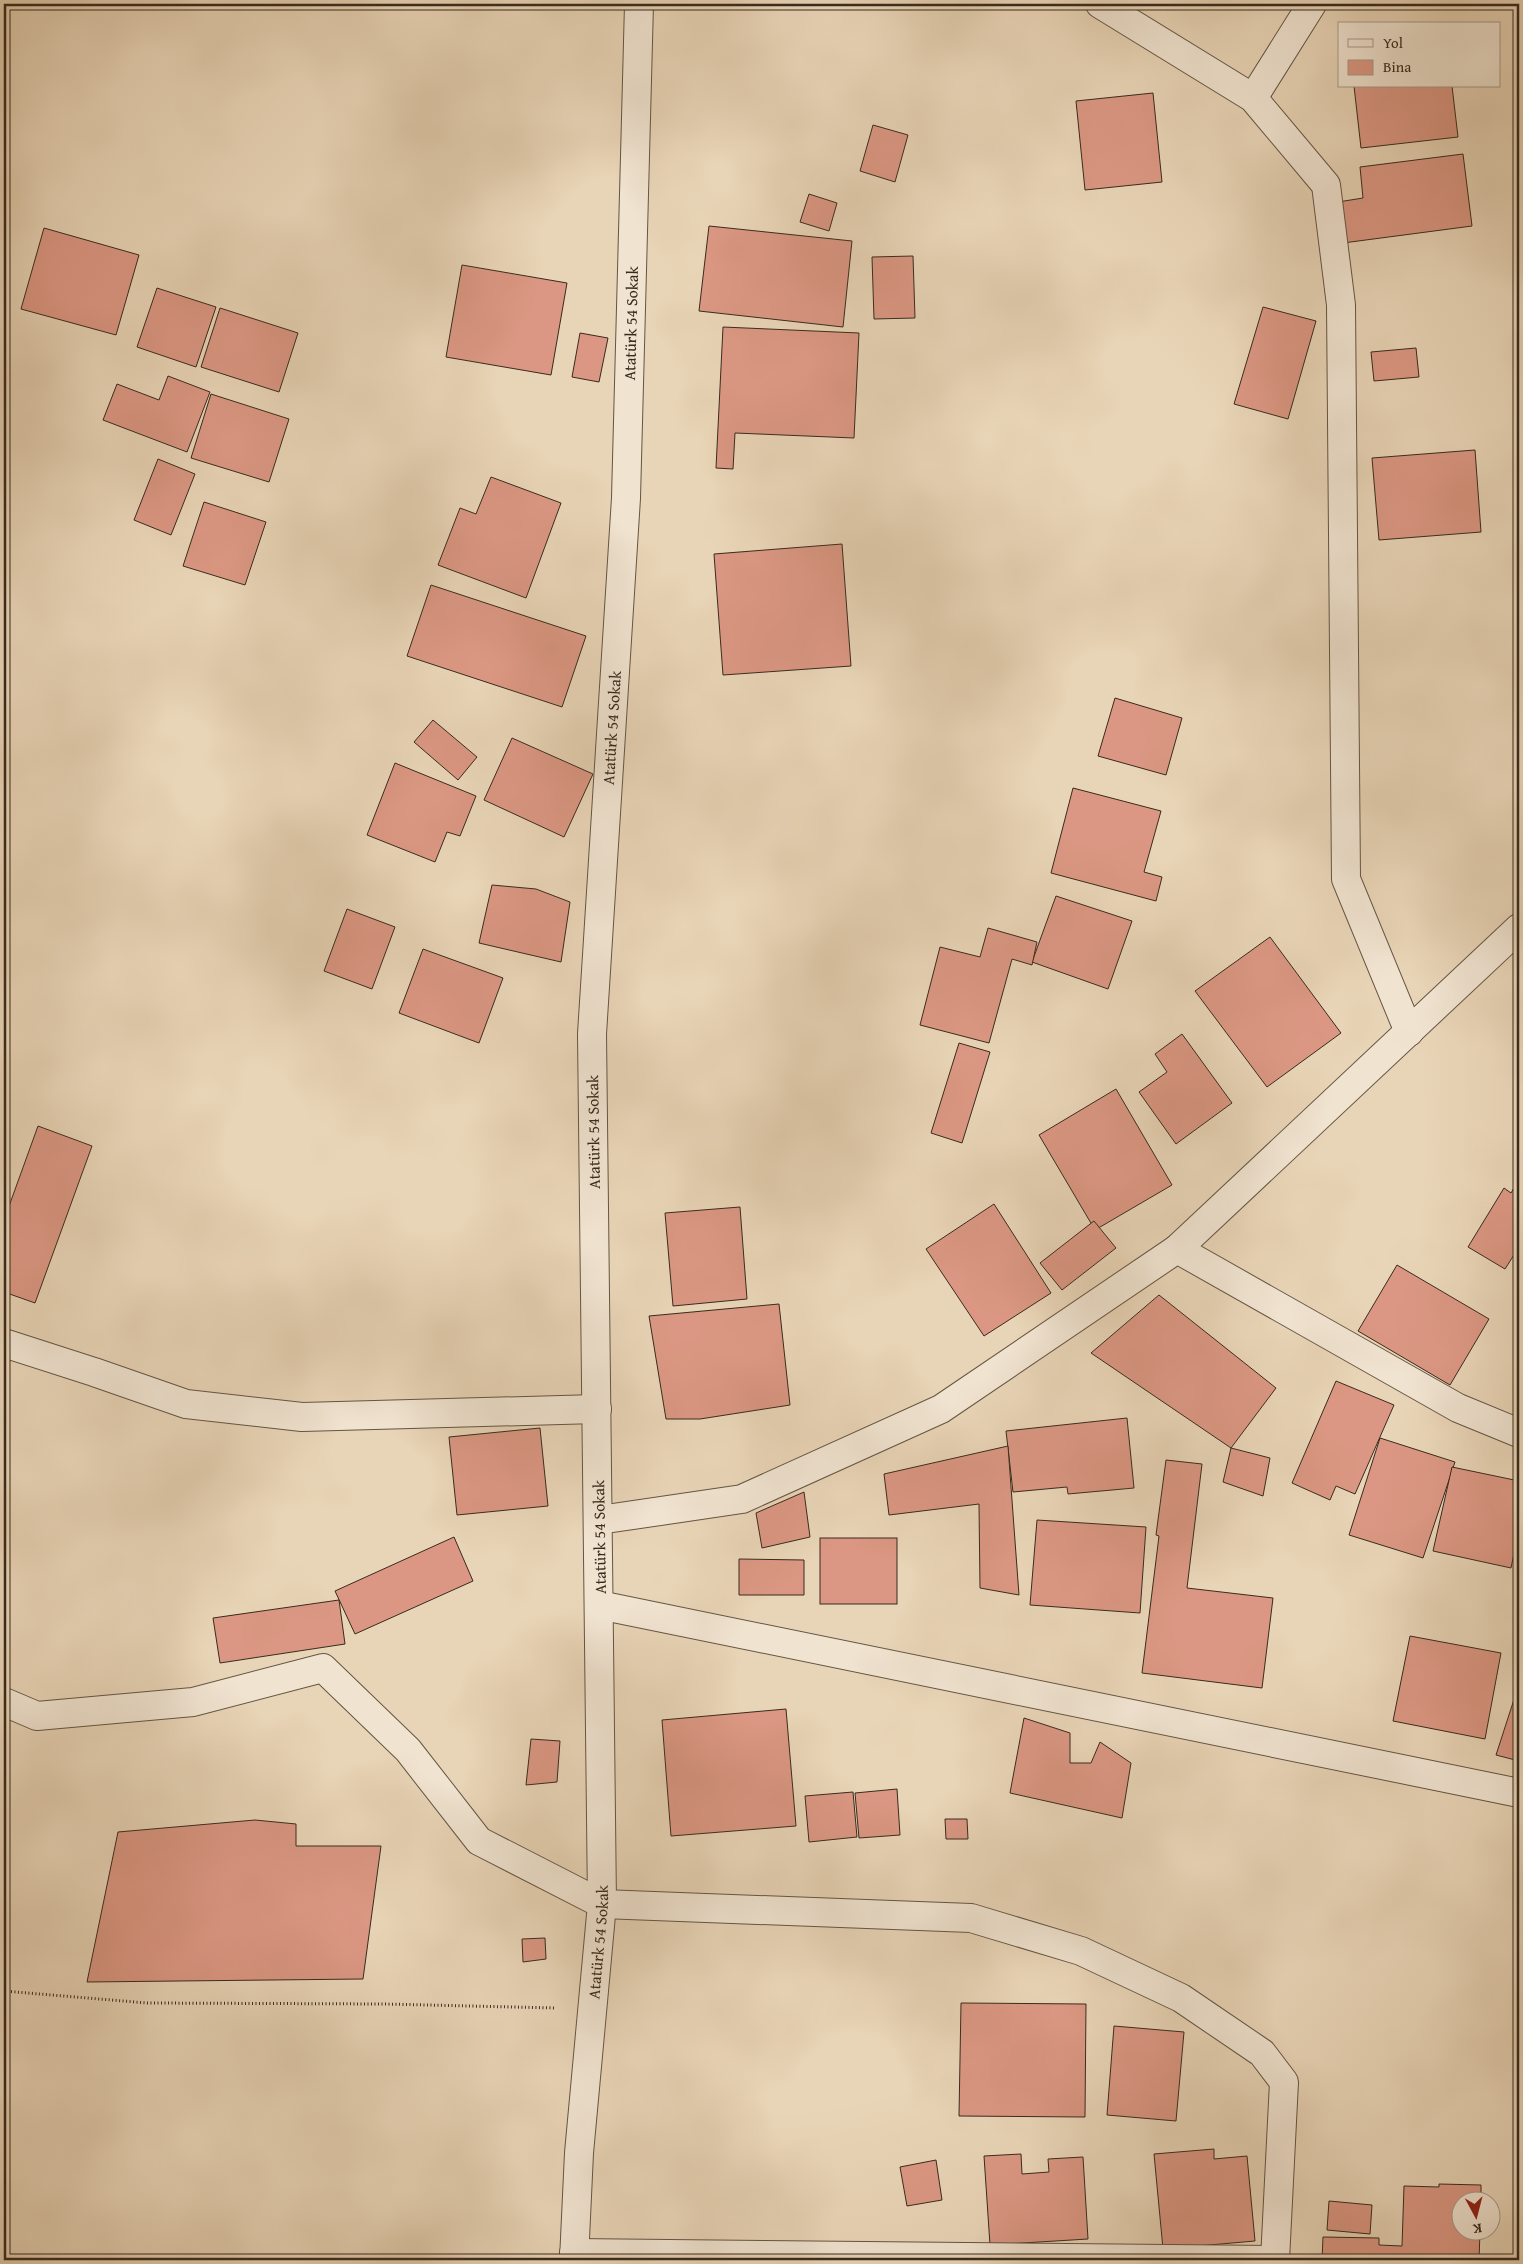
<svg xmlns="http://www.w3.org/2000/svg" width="1523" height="2264" viewBox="0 0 1523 2264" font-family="'Gentium Book Plus',serif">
<rect width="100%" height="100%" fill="#e8d4b6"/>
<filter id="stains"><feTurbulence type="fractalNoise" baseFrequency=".004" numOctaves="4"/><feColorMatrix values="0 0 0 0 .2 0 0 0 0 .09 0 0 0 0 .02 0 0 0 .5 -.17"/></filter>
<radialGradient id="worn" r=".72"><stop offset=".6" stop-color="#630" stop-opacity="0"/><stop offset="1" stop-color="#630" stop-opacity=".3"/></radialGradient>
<g fill="#db9783" stroke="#382b1e">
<path d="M1354,86h98l6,51 -97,11z"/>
<path d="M1153,93l9,89 -77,8 -9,-89z"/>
<path d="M873,125l35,10 -13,47 -35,-11z"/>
<path d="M1463,154l9,72 -129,17 -5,-41 25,-4 -3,-31z"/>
<path d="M809,194l28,9 -8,28 -29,-9z"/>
<path d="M709,226l143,15 -9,86 -144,-16z"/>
<path d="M44,228l95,27 -23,80 -95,-26z"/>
<path d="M913,256l2,62 -41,1 -2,-62z"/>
<path d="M462,265l105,18 -16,92 -105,-18z"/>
<path d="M157,288l59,19 -20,60 -59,-20z"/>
<path d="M1263,307l53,14 -28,98 -54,-15z"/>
<path d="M220,308l78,25 -19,59 -78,-25z"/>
<path d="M723,327l136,6 -5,105 -119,-5 -2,36 -17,-1z"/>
<path d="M580,333l28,5 -9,44 -27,-5z"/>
<path d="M1416,348l3,29 -45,4 -3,-29z"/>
<path d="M168,376l42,16 -23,60 -84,-32 14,-36 42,16z"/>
<path d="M211,394l78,25 -20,63 -78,-24z"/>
<path d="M1475,450l6,82 -102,8 -7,-82z"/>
<path d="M158,459l37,15 -24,61 -37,-15z"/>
<path d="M491,477l70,26 -35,95 -88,-33 22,-57 16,6z"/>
<path d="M204,502l62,20 -21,63 -62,-19z"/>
<path d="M842,544l9,122 -128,9 -9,-121z"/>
<path d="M431,585l155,51 -24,71 -155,-51z"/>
<path d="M1115,698l67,20 -16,57 -68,-19z"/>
<path d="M433,720l44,37 -19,23 -44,-38z"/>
<path d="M512,738l81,36 -29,63 -80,-37z"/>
<path d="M395,763l81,33 -16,40 -13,-4 -12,30 -68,-27z"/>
<path d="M1073,788l88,23 -17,61 18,5 -6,24 -105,-28z"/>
<path d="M492,885l44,4 34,13 -9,60 -82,-19z"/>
<path d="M1056,896l76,25 -24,68 -76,-27z"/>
<path d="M347,909l48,18 -23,62 -48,-18z"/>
<path d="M988,928l49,14 -5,23 -20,-6 -23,84 -69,-18 20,-78 40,10z"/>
<path d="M1270,937l71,96 -74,54 -72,-96z"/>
<path d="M423,949l80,29 -24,65 -80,-30z"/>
<path d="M1182,1034l50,69 -56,41 -37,-52 28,-20 -12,-18z"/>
<path d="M959,1043l31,9 -28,91 -31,-10z"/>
<path d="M1116,1089l56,96 -77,45 -56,-95z"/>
<path d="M38,1126l54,20 -57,157 -31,-11v-72z"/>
<path d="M1519,1179v68l-14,22 -37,-22 36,-59 7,5z"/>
<path d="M994,1204l57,89 -67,43 -58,-87z"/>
<path d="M740,1207l7,92 -74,7 -8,-93z"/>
<path d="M1094,1221l22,27 -54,42 -22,-27z"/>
<path d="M1397,1265l92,54 -39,66 -92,-54z"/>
<path d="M1159,1295l117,93 -45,60 -140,-95z"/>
<path d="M779,1304l11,101 -90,14h-34l-17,-103z"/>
<path d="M1336,1381l58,24 -39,89 -19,-8 -6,14 -38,-17z"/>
<path d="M1127,1418l7,70 -66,6 -1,-7 -54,5 -7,-61z"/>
<path d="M540,1428l8,78 -91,9 -8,-78z"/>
<path d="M1380,1438l75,24 -32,96 -74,-23z"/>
<path d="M1008,1446l11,149 -39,-7 -1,-84 -90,11 -5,-41z"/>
<path d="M1231,1448l39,10 -7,38 -40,-14z"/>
<path d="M1166,1460l36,4 -15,124 86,10 -11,90 -120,-15 17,-137 -3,-1z"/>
<path d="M1452,1467l67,14v48l-8,39 -78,-17z"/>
<path d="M804,1492l6,45 -48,11 -6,-35z"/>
<path d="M1037,1520l109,7 -6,86 -110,-8z"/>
<path d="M454,1537l19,44 -118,53 -20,-43z"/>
<rect x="820" y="1538" width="77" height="66"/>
<path d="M739,1559l65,1v35h-65z"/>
<path d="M339,1600l6,44 -125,19 -7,-45z"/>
<path d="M1410,1636l91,17 -16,86 -92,-18z"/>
<path d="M1519,1684v77l-23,-6z"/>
<path d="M786,1709l10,117 -125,10 -9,-116z"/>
<path d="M1024,1718l46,15v30h21l9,-21 31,21 -9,55 -112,-25z"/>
<path d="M531,1739l29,2 -3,41 -31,3z"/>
<path d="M897,1789l3,46 -41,3 -4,-45z"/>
<path d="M853,1792l4,45 -48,5 -4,-46z"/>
<path d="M945,1819h22l1,20h-22z"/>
<path d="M255,1820l41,4v22h85l-18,133 -276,3 31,-150z"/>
<path d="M545,1938l1,21 -23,3 -1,-23z"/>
<path d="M961,2003l125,1 -1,113 -126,-1z"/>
<path d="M1114,2026l70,6 -8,89 -69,-6z"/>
<path d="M1214,2149v10l33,-3 8,85 -92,8 -9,-95z"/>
<path d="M1021,2154l1,20 27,-2 -1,-13 35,-2 5,82 -98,6 -6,-89z"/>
<path d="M936,2160l6,40 -35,6 -7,-39z"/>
<path d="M1439,2184l42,1v17h-21v30h20l-1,28h-157l1,-23 56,1v7l23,1 2,-60 35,1z"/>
<path d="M1329,2201l43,4 -2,29 -43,-4z"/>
<path d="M1519,2251v9h-12z"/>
</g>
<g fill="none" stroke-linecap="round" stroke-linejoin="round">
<g stroke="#645544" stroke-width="30">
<g id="minor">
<path d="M1100,4l153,94 73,87 15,120 5,574 63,153"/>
<path d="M1253,98l59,-94"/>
<path d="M1177,1249l281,159 61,25"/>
<path d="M4,1343l90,29 92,32 116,13 295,-8"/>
<path d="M599,1520l143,-21 199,-90 236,-160 342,-321"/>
<path d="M599,1605l920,188"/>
<path d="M4,1702l33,14 156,-14 130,-34 85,82 71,91 123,63 369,14 110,33 100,47 81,55 22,29 -9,178 -701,-7"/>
<path id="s1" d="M574,2260l5,-107 23,-249 -10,-870 34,-536 13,-494"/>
</g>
</g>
<path stroke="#382b1e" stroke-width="3" stroke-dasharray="1 2.5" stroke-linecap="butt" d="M4,1991l143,12 237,1 172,4"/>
<use href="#minor" stroke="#f0e3d0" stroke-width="28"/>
</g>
<g text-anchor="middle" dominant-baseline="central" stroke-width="4" stroke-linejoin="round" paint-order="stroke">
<g font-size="16" fill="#382b1e" stroke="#f0e3d0">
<text stroke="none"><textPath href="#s1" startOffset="1939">Atatürk 54 Sokak</textPath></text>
<text stroke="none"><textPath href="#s1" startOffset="1534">Atatürk 54 Sokak</textPath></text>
<text transform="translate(593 1132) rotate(-91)">Atatürk 54 Sokak</text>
<text transform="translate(599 1537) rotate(-91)">Atatürk 54 Sokak</text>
<text stroke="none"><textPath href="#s1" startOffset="319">Atatürk 54 Sokak</textPath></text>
</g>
</g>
<rect width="1523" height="2264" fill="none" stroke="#e8d4b6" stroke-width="20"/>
<rect x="5" y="5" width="1513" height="2254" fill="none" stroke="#382b1e" stroke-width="2.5"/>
<rect x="10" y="10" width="1503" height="2244" fill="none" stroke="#382b1e"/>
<rect x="1338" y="22" width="162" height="65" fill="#f0e3d0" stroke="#a69989"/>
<rect x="1348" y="39" width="25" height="8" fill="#f0e3d0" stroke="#a69989"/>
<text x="1383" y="48" font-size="15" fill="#382b1e">Yol</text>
<rect x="1348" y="60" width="25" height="15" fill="#db9783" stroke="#a69989"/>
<text x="1383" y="72" font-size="15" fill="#382b1e">Bina</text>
<g transform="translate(1476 2216) rotate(173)"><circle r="24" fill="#f0e3d0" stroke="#a69989"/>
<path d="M0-4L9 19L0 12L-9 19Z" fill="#8f2418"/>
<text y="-8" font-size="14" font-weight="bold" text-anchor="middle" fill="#382b1e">K</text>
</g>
<rect width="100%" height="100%" filter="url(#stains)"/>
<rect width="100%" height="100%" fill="url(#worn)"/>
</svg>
